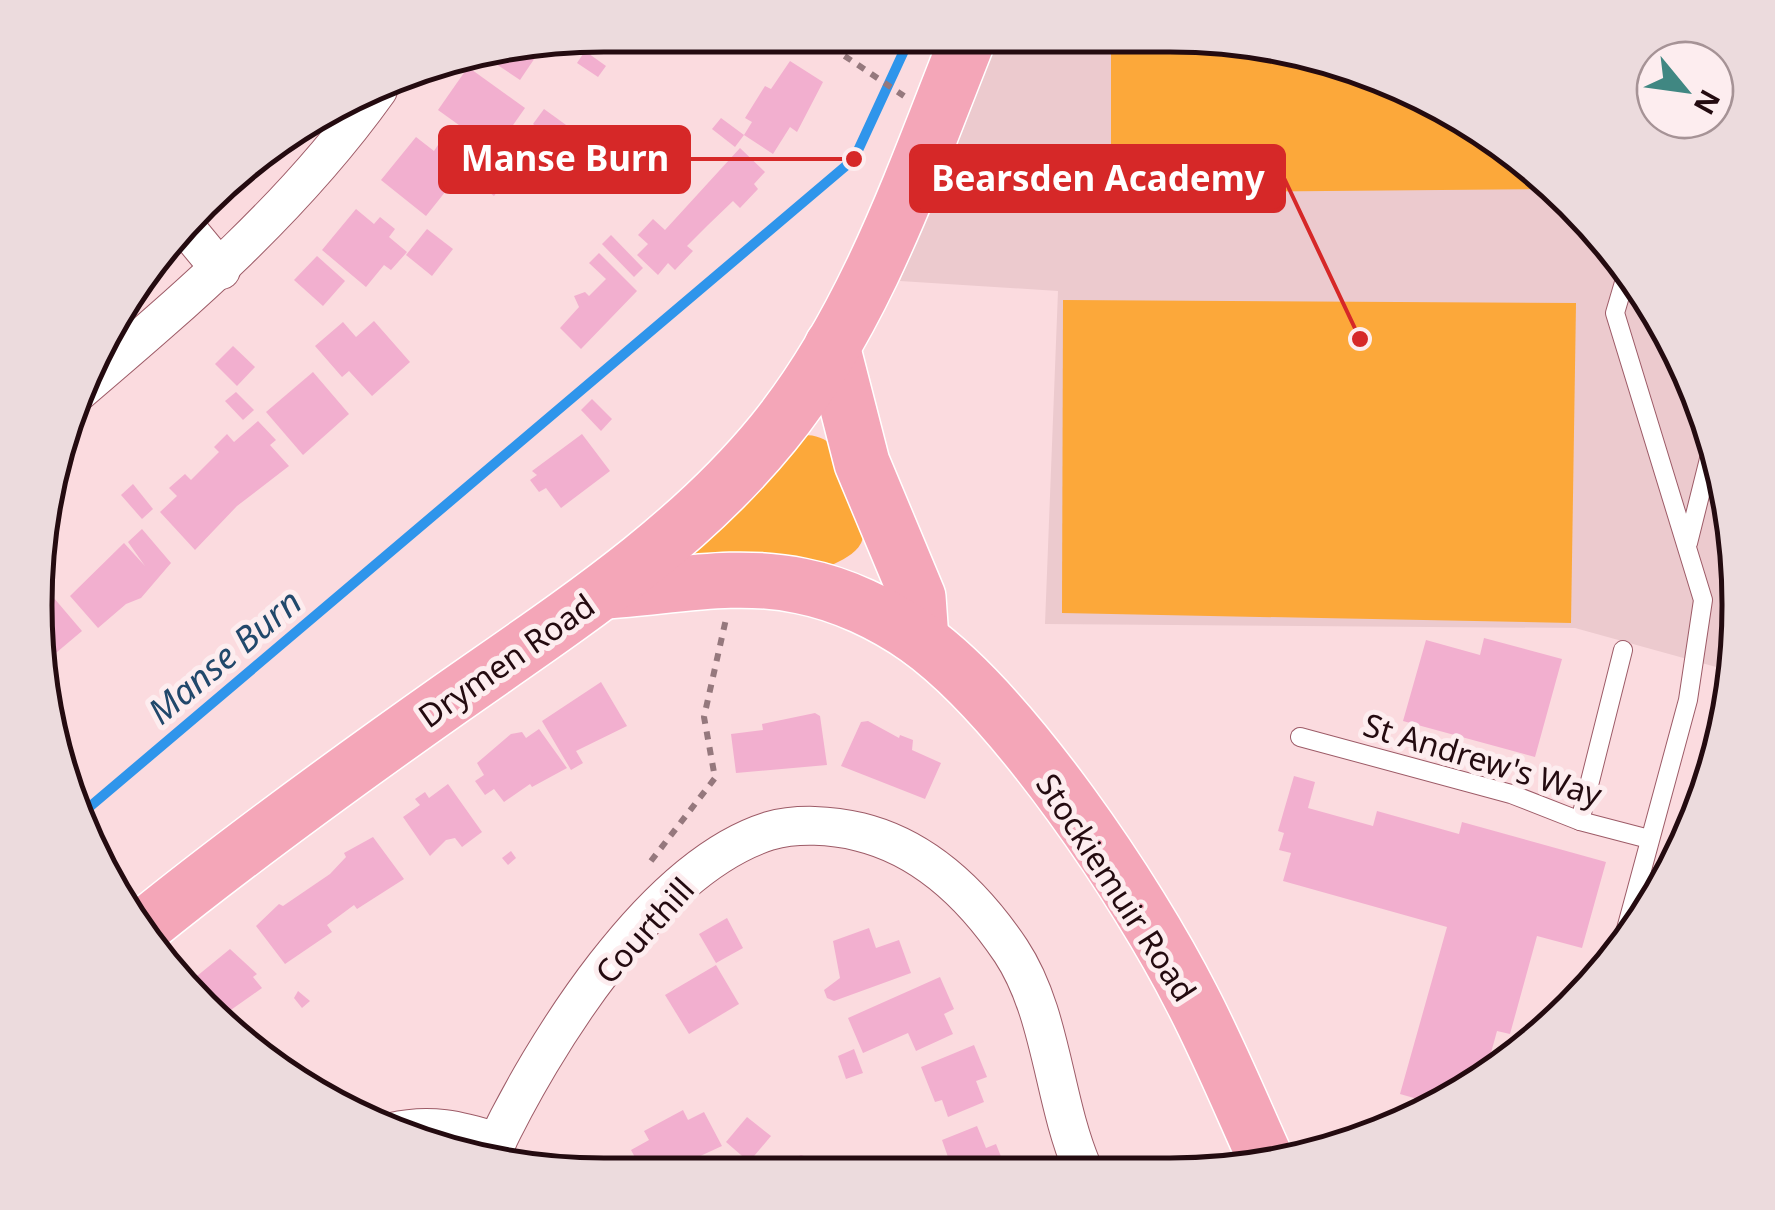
<svg xmlns="http://www.w3.org/2000/svg" width="1775" height="1210" viewBox="0 0 1775 1210" font-family="'Noto Sans',sans-serif">
<rect width="100%" height="100%" fill="#fbdbdf"/>
<path fill="#eccace" d="M993,41l288,5 142,48 150,108 124,185 43,219 -13,64 -152,-42 -530,-4 13,-333 -158,-10z"/>
<g fill="#fca83a">
<path d="M1111,43l170,3 142,48 132,95 -444,4z"/>
<path d="M1063,300l513,3 -5,320 -509,-10z"/>
<path d="M804,435c11,0 22,3 29,12 10,13 35,75 30,91 -4,14 -17,20 -29,26l-140,-8v-10z"/>
</g>
<g fill="none" stroke-linecap="round" stroke-linejoin="round">
<path stroke="#2f95eb" stroke-width="10" d="M80,815l774,-656 55,-119"/>
</g>
<g fill="#f2afcf">
<path d="M545,43l-25,37 -39,-26 1,-3z"/>
<path d="M585,51l21,15 -8,11 -21,-14z"/>
<path d="M790,61l33,21 -26,50 -7,-5 -17,27 -29,-19 8,-13 -7,-4 20,-32 6,3z"/>
<path d="M468,67l57,41 -30,43 -57,-41z"/>
<path d="M544,109l29,21 -11,15 -29,-21z"/>
<path d="M721,118l23,17 -9,12 -23,-18z"/>
<path d="M416,137l18,14 4,-6 16,12 -5,6 12,9 -35,44 -45,-36z"/>
<path d="M476,148l34,27 -16,21 -34,-27z"/>
<path d="M740,148l25,24 -11,12 4,5 -18,19 -7,-7 -25,24 -21,21 6,5 -18,19 -7,-7 -10,12 -21,-20 11,-11 -10,-9 15,-16 12,11z"/>
<path d="M356,209l18,15 6,-7 15,12 -6,8 18,15 -16,18 -7,-5 -18,22 -44,-37z"/>
<path d="M427,229l26,20 -21,27 -26,-21z"/>
<path d="M611,235l32,33 -9,9 -32,-33z"/>
<path d="M599,253l38,38 -56,58 -21,-21 19,-21 -5,-11 11,-4 4,4 17,-17 -17,-16z"/>
<path d="M317,256l28,25 -22,25 -29,-26z"/>
<path d="M374,321l36,41 -38,34 -23,-25 -7,6 -27,-31 28,-24 13,15z"/>
<path d="M233,346l22,21 -18,19 -22,-22z"/>
<path d="M313,372l36,42 -46,41 -37,-43z"/>
<path d="M236,392l18,18 -11,10 -18,-19z"/>
<path d="M592,399l20,20 -11,12 -20,-21z"/>
<path d="M258,421l18,19 -6,5 19,21 -52,40 -42,44 -35,-38 17,-16 -8,-8 16,-14 6,6 28,-28 -5,-5 13,-13 7,8z"/>
<path d="M582,434l28,37 -49,37 -15,-20 -7,4 -9,-12 7,-5 -5,-4z"/>
<path d="M133,484l20,25 -11,10 -21,-24z"/>
<path d="M142,529l29,34 -30,35 -15,6 -28,24 -28,-32 54,-53 21,23 -17,-24z"/>
<path d="M42,584l40,47 -38,32z"/>
<path d="M1484,638l78,21 -27,98 -132,-36 23,-81 54,15z"/>
<path d="M601,682l26,44 -51,25 7,12 -12,7 -29,-49z"/>
<path d="M815,713l5,3 7,49 -91,8 -5,-39 32,-4 -1,-6z"/>
<path d="M868,721l31,17 1,-3 13,5 -1,10 29,13 -16,36 -84,-33 20,-44z"/>
<path d="M539,729l28,39 -35,19 -2,-3 -26,18 -10,-13 -9,6 -10,-14 9,-6 -7,-12 34,-29 11,-2 4,6z"/>
<path d="M1294,776l21,6 -7,26 65,18 4,-15 82,23 3,-12 144,40 -24,86 -45,-12 -27,98 -13,-3 -11,40 -13,9 -11,-3 -4,14 -13,9 -9,-2 -1,6 -35,-10 47,-167 -164,-46 8,-28 -12,-3 5,-17 -6,-2z"/>
<path d="M448,784l34,48 -20,15 -7,-9 -9,2 -16,16 -27,-39 17,-12 -5,-6 10,-7 4,6z"/>
<path d="M373,837l31,42 -47,30 -3,-4 -27,20 5,7 -47,32 -29,-38 23,-22 4,2 47,-32 16,-17 -2,-4z"/>
<path d="M511,851l5,7 -8,7 -6,-7z"/>
<path d="M727,918l16,30 -27,15 -17,-29z"/>
<path d="M869,928l7,20 23,-8 12,33 -77,28 -7,-3 -3,-8 16,-12 -7,-37z"/>
<path d="M230,949l27,25 -4,3 9,11 -44,31 -32,-34z"/>
<path d="M716,965l23,39 -50,30 -24,-39z"/>
<path d="M940,977l14,32 -10,5 9,20 -37,17 -8,-18 -45,20 -15,-35z"/>
<path d="M298,991l12,10 -8,7 -8,-10z"/>
<path d="M974,1045l13,32 -11,4 8,21 -36,15 -6,-17 -7,2 -14,-35z"/>
<path d="M854,1049l9,24 -17,6 -8,-23z"/>
<path d="M683,1110l5,10 16,-8 18,34 -50,23 3,5h-31l-13,-24 18,-10 -5,-9z"/>
<path d="M747,1117l24,19 -22,26 -23,-20z"/>
<path d="M977,1126l9,22 10,-4 10,25 -61,1 -4,-10 7,-3 -6,-17z"/>
<path d="M801,1155l6,2 5,15h-47z"/>
</g>
<g fill="none" stroke-linecap="round" stroke-linejoin="round">
<g stroke="#9d5b67" stroke-width="20">
<g id="service">
<path d="M1625,279l-10,34 88,287 -15,100 -62,229"/>
<path d="M1688,543l22,-88"/>
<path d="M1300,737l211,57 69,27 69,18"/>
<path d="M1580,821l43,-171"/>
</g>
</g>
<g stroke="#9d5b67" stroke-width="40">
<g id="minor">
<path d="M183,224l38,46"/>
<path d="M76,394c110,-94 217,-185 302,-304"/>
<path d="M392,1132c38,-9 67,-2 105,10"/>
<path d="M492,1152c50,-106 160,-284 277,-321 28,-8 63,-6 91,1 65,16 114,64 151,119 41,62 42,148 71,216"/>
</g>
</g>
<g stroke="#fff" stroke-width="58">
<g id="primary">
<path d="M832,346l30,117 56,134 3,43"/>
<path d="M605,591c65,-4 131,-19 196,-5 41,8 83,28 117,52 96,69 220,254 274,361 28,54 51,110 76,165"/>
<path d="M144,927c100,-81 204,-156 309,-230 114,-80 232,-156 320,-264 92,-113 141,-259 194,-392"/>
</g>
</g>
<g stroke="#95787d" stroke-width="6" stroke-dasharray="8 8" stroke-linecap="butt">
<path d="M818,38l86,58"/>
<path d="M1677,820l13,4 -4,16"/>
<path d="M651,861l64,-83 -11,-61 22,-98"/>
</g>
<use href="#service" stroke="#fff" stroke-width="18"/>
<use href="#minor" stroke="#fff" stroke-width="38"/>
<use href="#primary" stroke="#f4a6b8" stroke-width="55"/>
</g>
<g text-anchor="middle" dominant-baseline="central" stroke-width="10" stroke-linejoin="round" paint-order="stroke">
<g font-size="32" fill="#240b10" stroke="#fdedef">
<text transform="translate(506 660) rotate(-35)">Drymen Road</text>
<text transform="translate(1483 759) rotate(17)">St Andrew's Way</text>
<text transform="translate(1117 887) rotate(57)">Stockiemuir Road</text>
<text transform="translate(644 930) rotate(-48)">Courthill</text>
</g>
<g font-size="35" font-style="italic" fill="#21486b" stroke="#fdedef">
<text transform="translate(224 656) rotate(-40)">Manse Burn</text>
</g>
</g>
<path d="M0 0H1775V1210H0ZM604 52H1170A552 552 0 0 1 1722 604V606A552 552 0 0 1 1170 1158H604A552 552 0 0 1 52 606V604A552 552 0 0 1 604 52Z" fill="#ecdbdd" fill-rule="evenodd"/>
<path fill="none" stroke="#240b10" stroke-width="5" d="M604 52H1170A552 552 0 0 1 1722 604V606A552 552 0 0 1 1170 1158H604A552 552 0 0 1 52 606V604A552 552 0 0 1 604 52Z"/>
<path fill="none" stroke="#d62828" stroke-width="4" d="M854 159L689 159M1360 339L1284 178"/>
<g fill="#d62828" stroke="#fdedef" stroke-width="4">
<circle cx="854" cy="159" r="10"/>
<circle cx="1360" cy="339" r="10"/>
</g>
<g fill="#d62828" stroke="#d62828" stroke-width="4">
<rect x="440" y="127" width="249" height="65" rx="10"/>
<rect x="911" y="146" width="373" height="65" rx="10"/>
</g>
<g font-size="35" text-anchor="middle" font-weight="bold" fill="#fff">
<text x="565" y="171">Manse Burn</text>
<text x="1098" y="191">Bearsden Academy</text>
</g>
<g transform="translate(1685 90) rotate(119)"><circle r="48" fill="#fdedef" stroke="#a69396" stroke-width="2.5"/>
<path d="M0-8L18 38L0 25L-18 38Z" fill="#408782"/>
<text y="-15" font-size="28" font-weight="bold" text-anchor="middle" fill="#240b10">N</text>
</g>
</svg>
